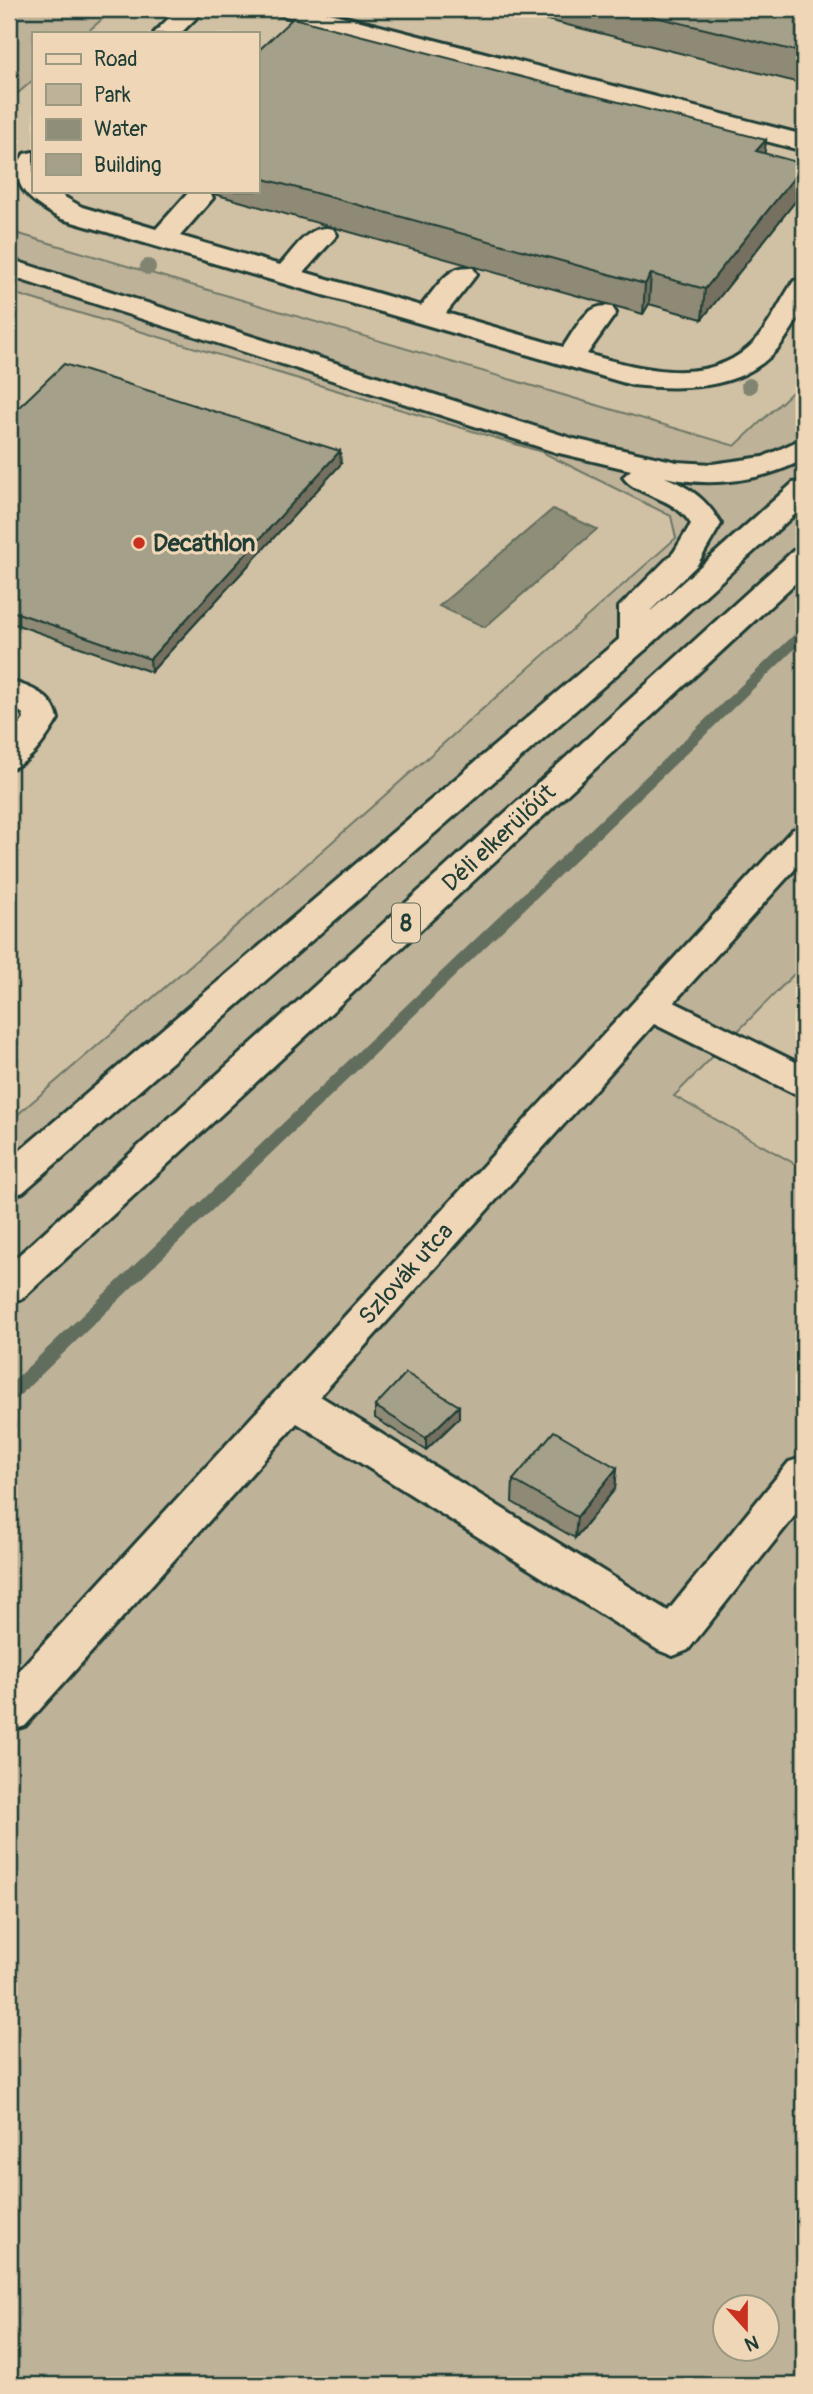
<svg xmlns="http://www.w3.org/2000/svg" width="813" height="2394" viewBox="0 0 813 2394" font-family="Pangolin,sans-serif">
<rect width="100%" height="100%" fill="#e2cdaf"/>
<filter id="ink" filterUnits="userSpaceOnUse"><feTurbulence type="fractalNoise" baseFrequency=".0143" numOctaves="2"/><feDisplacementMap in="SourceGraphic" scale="14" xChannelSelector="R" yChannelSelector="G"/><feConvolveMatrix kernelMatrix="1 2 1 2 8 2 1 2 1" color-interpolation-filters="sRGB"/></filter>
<g filter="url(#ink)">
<g fill="#d0c0a4">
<path d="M114,9h690v372l-69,65 -726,-215v-130l24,-21v111h224v-158h-171z"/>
<path d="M9,292l533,160 129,64 6,22 -388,342 -280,242z"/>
<path d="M804,964v205l-131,-73z"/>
</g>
<g fill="#beb299" stroke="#6e7866" stroke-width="2" fill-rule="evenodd">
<path d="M9,9h105l-28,24h-53v47l-24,21z"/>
<path d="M9,231l726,215 69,-65v583l-130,132 130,73v1216h-795v-1263l280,-242 387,-342 -5,-22 -129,-64 -533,-160zM726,2306h42v42h-42z"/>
</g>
<path fill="#8e8e79" stroke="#626e5d" stroke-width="2" d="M553,509l44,20 -112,98 -46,-21z"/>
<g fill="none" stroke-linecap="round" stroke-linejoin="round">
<path fill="#626e5d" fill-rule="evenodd" d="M804,629v11l-789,760 -6,2v-17l790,-755z"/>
<g stroke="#1f3d34" stroke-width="6">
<g id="minor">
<path d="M178,9h27l-24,24h-27z"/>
<path d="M274,9h40l490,126v16l-527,-137z"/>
<path d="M33,152v39h21l28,16 74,22 33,-37h20l4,6 -33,38 100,29c15,-16 29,-42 53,-36l4,6 -33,37 117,34c15,-17 28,-44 52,-38l4,6 -31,39 117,34c13,-18 24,-46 49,-40l4,6 -29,41c50,14 116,33 161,-6 20,-17 31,-46 46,-67l10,-2c1,28 -3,37 -19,60 -35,51 -96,52 -153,46l-570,-166c-24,-12 -59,-34 -38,-65z"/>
<path d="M9,259l565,180 103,23 35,2 51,-7 41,-19v21c-40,22 -94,29 -139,18 26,11 42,23 56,47l-24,41 -46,45v32l-5,7 -11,3 -11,-3 -5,-7v-35l55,-55 17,-28c-18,-29 -54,-27 -68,-47l8,-7 -76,-18 -546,-176z"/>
<path d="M9,681c22,6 44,14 49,38 -12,20 -27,44 -49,50v-31l15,-19 -1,-5 -14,-10z"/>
<path d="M804,826v33l-130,143 130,64v30l-13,-4 -137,-68 -334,372 348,215 121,-149 15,-5v47l-116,146 -15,6 -15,-6 -361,-227 -272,303 -16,5v-50l783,-851z"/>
</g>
</g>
<g stroke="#1f3d34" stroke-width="6">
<g id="major">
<path d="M804,481v25l-158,143 -623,543 -14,5v-37l615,-525 169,-152z"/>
<path d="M804,548v27l-781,723 -14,4v-38l784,-713z"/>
</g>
</g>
<use href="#minor" fill="#efd6b7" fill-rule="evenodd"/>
<use href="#major" fill="#efd6b7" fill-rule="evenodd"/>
</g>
<g fill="#808471">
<circle cx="148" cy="267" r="8"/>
<circle cx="749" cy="386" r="8"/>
</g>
<g fill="#8e8a76" stroke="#1f3d34" stroke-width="2">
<path d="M503,9h301v75z"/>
<path d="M257,52l509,88 -2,13 37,41 -99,125 -53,-15 -6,10 -429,-120 -4,-3h47z"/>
<path d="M9,405l9,3 323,56 -190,208 -142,-50z"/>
<path d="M375,1406l84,12 -33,32 -51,-32z"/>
<path d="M617,1468l-2,21 -40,49 -63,-36 1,-22z"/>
</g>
<g fill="#747060" stroke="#1f3d34" stroke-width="2">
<path d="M766,140l-3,30 -7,-19z"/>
<path d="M804,165l-3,29 -99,125 3,-30z"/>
<path d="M651,274l-2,30 -6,10 2,-30z"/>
<path d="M340,451l1,13 -190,208 -1,-13z"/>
<path d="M459,1406v12l-33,32v-12z"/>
<path d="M617,1468l-2,21 -40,49 2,-21z"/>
</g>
<g fill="#a5a089" stroke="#1f3d34" stroke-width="2">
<path d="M623,9h181v44z"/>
<path d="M293,18l473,122 -10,11 48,13v1l-99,124 -54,-15 -6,10 -388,-107v-125z"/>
<path d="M64,364l276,87 -190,208 -141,-49v-205l9,3z"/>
<path d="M406,1373l53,33 -33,32 -51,-32z"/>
<path d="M554,1431l63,37 -40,49 -64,-37z"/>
</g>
</g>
<circle fill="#c8321e" stroke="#efd6b7" stroke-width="2.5" cx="139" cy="543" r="7"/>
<g text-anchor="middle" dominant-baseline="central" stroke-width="6" stroke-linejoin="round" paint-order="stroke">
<rect fill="#efd6b7" stroke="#5d6b5b" stroke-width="2" x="392" y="903.5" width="28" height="39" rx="5"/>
<g font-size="23" font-weight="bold" fill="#1f3d34">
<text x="406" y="923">8</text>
</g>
<g font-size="24" font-weight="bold" fill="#1f3d34" stroke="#efd6b7" text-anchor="start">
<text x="153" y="543">Decathlon</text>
</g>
<g font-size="24" fill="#1f3d34" stroke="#efd6b7">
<text transform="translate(499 838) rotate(-43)">Déli elkerülőút</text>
<text transform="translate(406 1274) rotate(-48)">Szlovák utca</text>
</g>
</g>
<rect width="813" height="2394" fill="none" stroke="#efd6b7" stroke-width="35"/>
<rect x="18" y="18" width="778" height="2359" fill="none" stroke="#1f3d34" stroke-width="2.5" filter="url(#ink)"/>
<rect x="32" y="32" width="228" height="161" fill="#efd6b7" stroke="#9c9983" stroke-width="2"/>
<rect x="46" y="54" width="35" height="10" fill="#efd6b7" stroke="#9c9983" stroke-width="2"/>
<text x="94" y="66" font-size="21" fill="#1f3d34">Road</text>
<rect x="46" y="84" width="35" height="21" fill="#beb299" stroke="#9c9983" stroke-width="2"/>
<text x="94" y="102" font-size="21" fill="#1f3d34">Park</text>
<rect x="46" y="119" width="35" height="21" fill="#8e8e79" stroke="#9c9983" stroke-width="2"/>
<text x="94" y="136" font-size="21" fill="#1f3d34">Water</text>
<rect x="46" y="154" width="35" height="21" fill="#a5a089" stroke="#9c9983" stroke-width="2"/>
<text x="94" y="172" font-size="21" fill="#1f3d34">Building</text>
<g transform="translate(746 2328) rotate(159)"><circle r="33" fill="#efd6b7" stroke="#9c9983" stroke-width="2"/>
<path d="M0-5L12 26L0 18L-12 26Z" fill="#c8321e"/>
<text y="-10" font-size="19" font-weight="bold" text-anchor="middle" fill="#1f3d34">N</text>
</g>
</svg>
